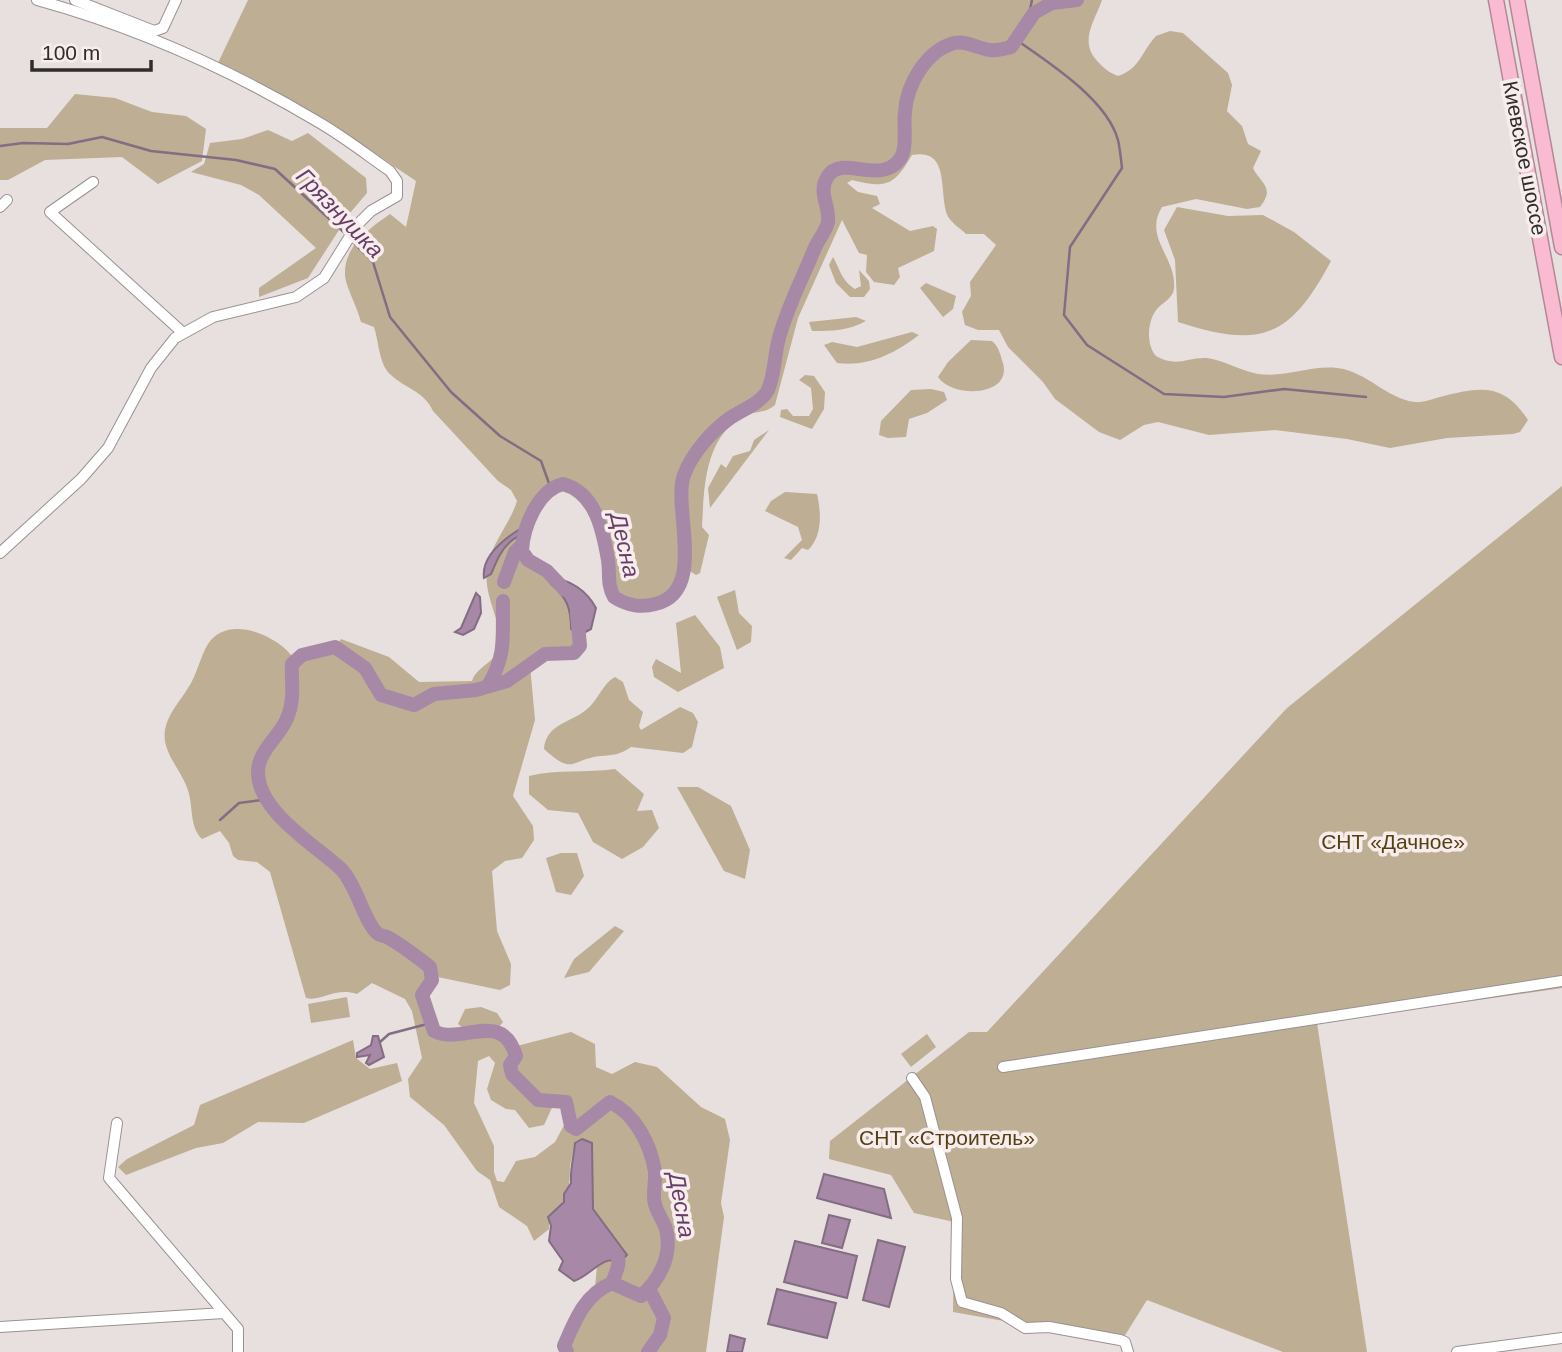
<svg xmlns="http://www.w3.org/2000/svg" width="1562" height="1352" viewBox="0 0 1562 1352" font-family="Helvetica,sans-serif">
<rect width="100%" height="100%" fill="#e8e0df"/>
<g fill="#bdae94" fill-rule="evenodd">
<path d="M248,0h854c-8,23 -24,42 -3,63 6,6 11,10 19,13 23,-8 23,-24 38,-40l14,-5 13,2 45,40 4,12 -5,26 15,15 6,18 13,7 -8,17c7,15 23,19 7,39l-13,2 -51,-10 -34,8c-19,31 15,50 12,82 -1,9 -12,14 -17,20 -10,12 -11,36 -1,47 22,12 30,1 51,2 17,2 34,13 51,16 27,4 53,-9 79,-6 29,3 50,31 78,34 8,1 17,-3 25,-5 40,-10 63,-15 88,23l-8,12 -7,2 -66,4 -57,10 -43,-9 -72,-9 -66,5 -51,-13 -14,3 -24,15 -21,-8 -44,-33 -12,-17 -35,-35 -9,-17h-21l-13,-5 -3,-13 9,-16 -1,-14 26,-37 -12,-11h-18c-5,-5 -13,-10 -17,-16 -12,-20 4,-71 -37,-63 -18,30 -24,34 -60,25l-5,3 11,9 19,4 3,8 -8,4 38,23 23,-5 4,3 -3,22 -36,17 2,9 -6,8 -20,-3 -8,-10 1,-17 -8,-2 -17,-33 -44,98 -23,87c-9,9 -25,6 -35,13 -36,23 -36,72 -38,109l7,8 -9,38 -4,2 -8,-5 3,-33 -9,-29c1,31 12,67 -16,91 -13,12 -49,9 -56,-10 -3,-7 -1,-18 -2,-26 -4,-30 -12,-70 -45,-79 -24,6 -40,43 -41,67l6,9 19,11 27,27 7,35 -1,13 -6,7 -29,1 -15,11 5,55 -22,76 20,30 1,14 -12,18 -17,3 -13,10 5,60 14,33 -1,21 -10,5 -67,-14 -11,19 3,14 14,25c31,6 47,-18 74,13l58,-15 24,12 1,23 16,7 23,-12 22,5 44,40 24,12 5,21 -9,63 3,14 -18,135h-139l-3,-6 10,-24 24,-33 -3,-2 2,-21 17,-7 6,3 7,-7 -34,-46 -1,-66h-17c-1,9 -5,18 -5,26 -1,26 -3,30 -21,48v12l-15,12 -7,-15 -28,-19 -9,-27 -13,-9 -33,-46 -34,-28 -2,-18 14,-21 -10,-47 -7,-12 -33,-16 -15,11c-23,-7 -35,8 -51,4l-36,-126 -13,-10 -19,-2 -5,-4 -4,-13 -9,-12 -18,8c-12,-12 -9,-29 -13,-45 -5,-22 -28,-41 -24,-64 2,-15 15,-29 23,-42 9,-13 12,-31 20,-44 20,-31 71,-8 86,15l41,-12 6,-8 48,18 30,25 53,-1c5,-16 27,-19 28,-38 1,-23 -17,-48 -13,-74 2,-22 23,-45 30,-68l-6,-11 -13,-9 -65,-70c-9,-20 -27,-22 -42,-36 -12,-10 -12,-33 -17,-48l-13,-5c-3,-14 -16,-36 -16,-48 -1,-28 25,-46 45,-60l16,13 10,-46 -97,-65 -102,-51zM489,1056l6,7 -8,26 4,11 15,9 9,1 14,18 15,-3 12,-26 10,3 3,14 -14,26 -20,15 -19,4 -12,21 -7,-1 -3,-9v-26l-20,-43 4,-42z"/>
<path d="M75,94l40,4 37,14 34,4 20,13 -4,32 -44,23 -36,-27 -77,3 -37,20h-8v-52h47z"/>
<path d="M268,130l24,11 16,-8 58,45 1,15 -17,20 -42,65 -49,19v-9l57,-40 -57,-53 -18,-10 -50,-13 13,-8 6,-21 32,-4z"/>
<path d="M1177,207l51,9 35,-1 31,17 37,29c-41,77 -70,88 -153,61l-3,-62 -11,-30z"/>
<path d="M833,257c7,12 8,23 22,32l6,-3 -2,-16 10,11 1,8 -6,8h-14l-14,-14 -7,-18z"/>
<path d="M926,283l30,13 -3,13 -10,8 -23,-29z"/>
<path d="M856,317l10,4c-18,10 -34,10 -54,10l-3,-9z"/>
<path d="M912,332l7,3c-25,19 -51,32 -82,28l-13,-18 8,-3 25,5z"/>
<path d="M971,340l21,1c6,5 8,12 10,19 14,37 -50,39 -64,17l10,-15z"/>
<path d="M805,375l9,1 11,16 -1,17 -12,20 -32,-12 1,-7 6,-1 6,7h16l4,-7 -2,-21 -12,-8z"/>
<path d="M931,389l13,3 3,8 -20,13 -18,6 -3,18 -18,1 -9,-3 2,-14 30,-31z"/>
<path d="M769,430l-59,78 -2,-20 13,-24 5,4 7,-12 17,-5 4,-11z"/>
<path d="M1562,486v502l-245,35 50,329h-84l-136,-52 -28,45 -54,-13 -112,-20 1,-90 -40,-9 -23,-38 -62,-16 1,-18 139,-109h18l300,-324z"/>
<path d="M785,492l32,2c4,17 6,42 -9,56l-6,-2 -11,12 -7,-2 18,-18 -4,-13 -33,-16 6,-10z"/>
<path d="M735,590l4,23 13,13 -1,16 -14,8 -20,-53z"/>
<path d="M695,615l25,32 4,21 -46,24 -24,-15 -2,-10 4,-8 25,14 -5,-50z"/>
<path d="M615,677l8,5 6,18 14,12 -4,14 2,4 39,-23 13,6 5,9 -6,25 -9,6 -52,-6c-12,8 -17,8 -31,9 -31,4 -26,20 -56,-7 2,-25 26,-26 42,-39 12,-9 16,-26 29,-33z"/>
<path d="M615,769l29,25 -7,17 15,-1 7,18 -16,19 -21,12 -29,-17 -15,-29 -30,-3 -19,-16v-18c29,-7 57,-3 86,-7z"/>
<path d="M677,787h21l33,19 19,44 -5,29 -21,-8z"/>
<path d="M561,853h16l7,23 -13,19 -15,-3 -10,-34z"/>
<path d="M615,926l9,5 -35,41 -25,6 10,-19z"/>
<path d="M347,997l3,20 -39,6 -3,-19z"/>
<path d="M481,1007l16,6 6,9 -5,6 -20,-3 -12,5 -8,-6 7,-15z"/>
<path d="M927,1034l9,13 -25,20 -10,-13z"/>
<path d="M353,1040l3,18 14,11 27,-6 5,18 -98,42 -46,-1 -35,21 -27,5 -70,27 -8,-8 9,-8 67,-34 6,-20z"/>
</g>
<g fill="#a789a7" stroke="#836d82" stroke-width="2">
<path d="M520,529l3,2c-4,7 -8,6 -13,11 -10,9 -14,21 -19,32l-7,4c-3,-21 20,-39 36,-49z"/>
<path d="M551,578c19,1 36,13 45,30l-5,21 -11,6 -9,-6c0,-21 -4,-31 -20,-45z"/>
<path d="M476,593l4,4 1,16 -7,16 -11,6 -8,-3 6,-4z"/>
<path d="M373,1036h5l6,21 -15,8 -3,-2 4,-8 -13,2v-4l14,-8z"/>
<path d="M582,1139l10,4 1,66 34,46 -7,7c-18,-8 -29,14 -46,19l-15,-11 4,-9 -14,-20 2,-15 -3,-9 16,-15v-8l7,-11c-1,-15 3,-26 4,-40z"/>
<path d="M824,1174l60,15 7,29 -74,-20z"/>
<path d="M829,1215l21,5 -8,28 -20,-5z"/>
<path d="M878,1240l27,7 -16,60 -26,-7z"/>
<path d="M795,1241l62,15 -10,42 -63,-16z"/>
<path d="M777,1289l59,14 -9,35 -59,-14z"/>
<path d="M730,1335l15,4 -3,13h-15z"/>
</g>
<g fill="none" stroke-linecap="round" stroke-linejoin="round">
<g stroke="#836d82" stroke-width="2.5">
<path d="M1028,20l4,-20"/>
<path d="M1018,41c33,23 89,59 100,99 2,9 3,19 4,28l-52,79 -6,68 23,30 77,49 60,3 60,-8 82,8"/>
<path d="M0,146l23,-3 45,1 34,-7 49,14 85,9 39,9 73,67"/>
<path d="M352,241l21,21 17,55 61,75 49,44 41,25 10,28"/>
<path d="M220,820l19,-17 29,-4"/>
<path d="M380,1042l9,-8 42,-11"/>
</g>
<g stroke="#a789a7" stroke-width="14">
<path d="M504,582l11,-30 7,-7"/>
<path d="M565,590l-18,-19 -19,-11 -6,-9c1,-24 16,-61 41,-67 33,9 40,47 45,76 2,14 -1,25 6,37 12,8 27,11 41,7 53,-12 17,-97 29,-129 8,-22 28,-44 46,-57 12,-8 31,-15 38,-28 7,-16 6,-34 11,-52 8,-30 23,-59 35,-88 3,-9 12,-18 14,-28 2,-17 -11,-30 0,-46 14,-22 53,10 72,-17 8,-12 3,-33 5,-47 2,-28 21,-61 49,-69 13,-3 24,6 36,7 7,1 14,-1 21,-3l23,-34 18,-10 25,-3"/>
<path d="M489,684c18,-31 13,-48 14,-83"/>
<path d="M610,1247c14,12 8,20 2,36"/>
<path d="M567,1352l-3,-6c11,-26 21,-52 48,-63l29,13c18,-16 30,-38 26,-62 -1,-11 -10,-20 -12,-30 -3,-10 1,-22 0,-33 -5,-28 -20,-57 -45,-69l-34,27 -5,-3 -5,-24 -28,-2 -26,-26 -2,-9 6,-9c-14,-48 -55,-10 -82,-25l-12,-36 10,-15 -2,-13c-13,-10 -28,-22 -43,-30 -5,-2 -5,0 -10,-4 -12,-10 -21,-49 -36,-64 -27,-25 -84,-58 -83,-98 1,-22 23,-35 30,-55 7,-18 3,-35 4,-52l10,-9 33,-8 30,21 16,27 33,10 20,-11 42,-4 31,-9 38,-27 29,-1 6,-7 -3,-33"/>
<path d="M648,1352l12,-17 4,-17 -15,-29"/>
</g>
<g stroke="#9a9292" stroke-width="12">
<g id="minor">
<path d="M75,0l79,31 9,-3 13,-28"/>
<path d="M93,182l-43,30 132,120"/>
<path d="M0,207l7,-7"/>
<path d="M0,553l81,-74 27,-31 43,-80 24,-30 38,-21 83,-20 28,-19 33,-53 14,-14 26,-15v-15l-7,-10c-23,-16 -46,-34 -70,-48 -87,-52 -185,-96 -283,-123"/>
<path d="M1003,1067l559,-86"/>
<path d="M912,1078l13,19 32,121 -1,61 6,23 39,11 24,15 24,-1 71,13 5,2 3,10"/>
<path d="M117,1123l-8,55 129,151v23"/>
<path d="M0,1327l224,-14"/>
<path d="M1457,1352l105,-14"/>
</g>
</g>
<g stroke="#b38898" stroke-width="17">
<g id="highway">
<path d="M1496,0l66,357"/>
<path d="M1517,0l45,247"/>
</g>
</g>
<use href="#minor" stroke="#fff" stroke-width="10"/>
<use href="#highway" stroke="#fabad2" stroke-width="14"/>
</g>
<g text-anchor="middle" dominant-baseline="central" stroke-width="7" stroke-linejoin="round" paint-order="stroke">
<g font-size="21" fill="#2f2c2b" stroke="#f6edec">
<text transform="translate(1525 158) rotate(79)">Киевское шоссе</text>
</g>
<g font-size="21" fill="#563f10" stroke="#f6edec">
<text x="1393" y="841">СНТ «Дачное»</text>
<text x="947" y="1137">СНТ «Строитель»</text>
</g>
<g font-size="23" font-style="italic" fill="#673d68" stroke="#f6edec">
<text transform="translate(340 213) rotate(46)">Грязнушка</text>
<text transform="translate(625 545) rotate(77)">Десна</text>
<text transform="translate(682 1205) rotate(80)">Десна</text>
</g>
</g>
<path d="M32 60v10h119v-10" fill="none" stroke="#2f2c2b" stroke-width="3.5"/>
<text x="42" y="60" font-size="21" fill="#2f2c2b" stroke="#f6edec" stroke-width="5" paint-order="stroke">100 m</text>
</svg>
